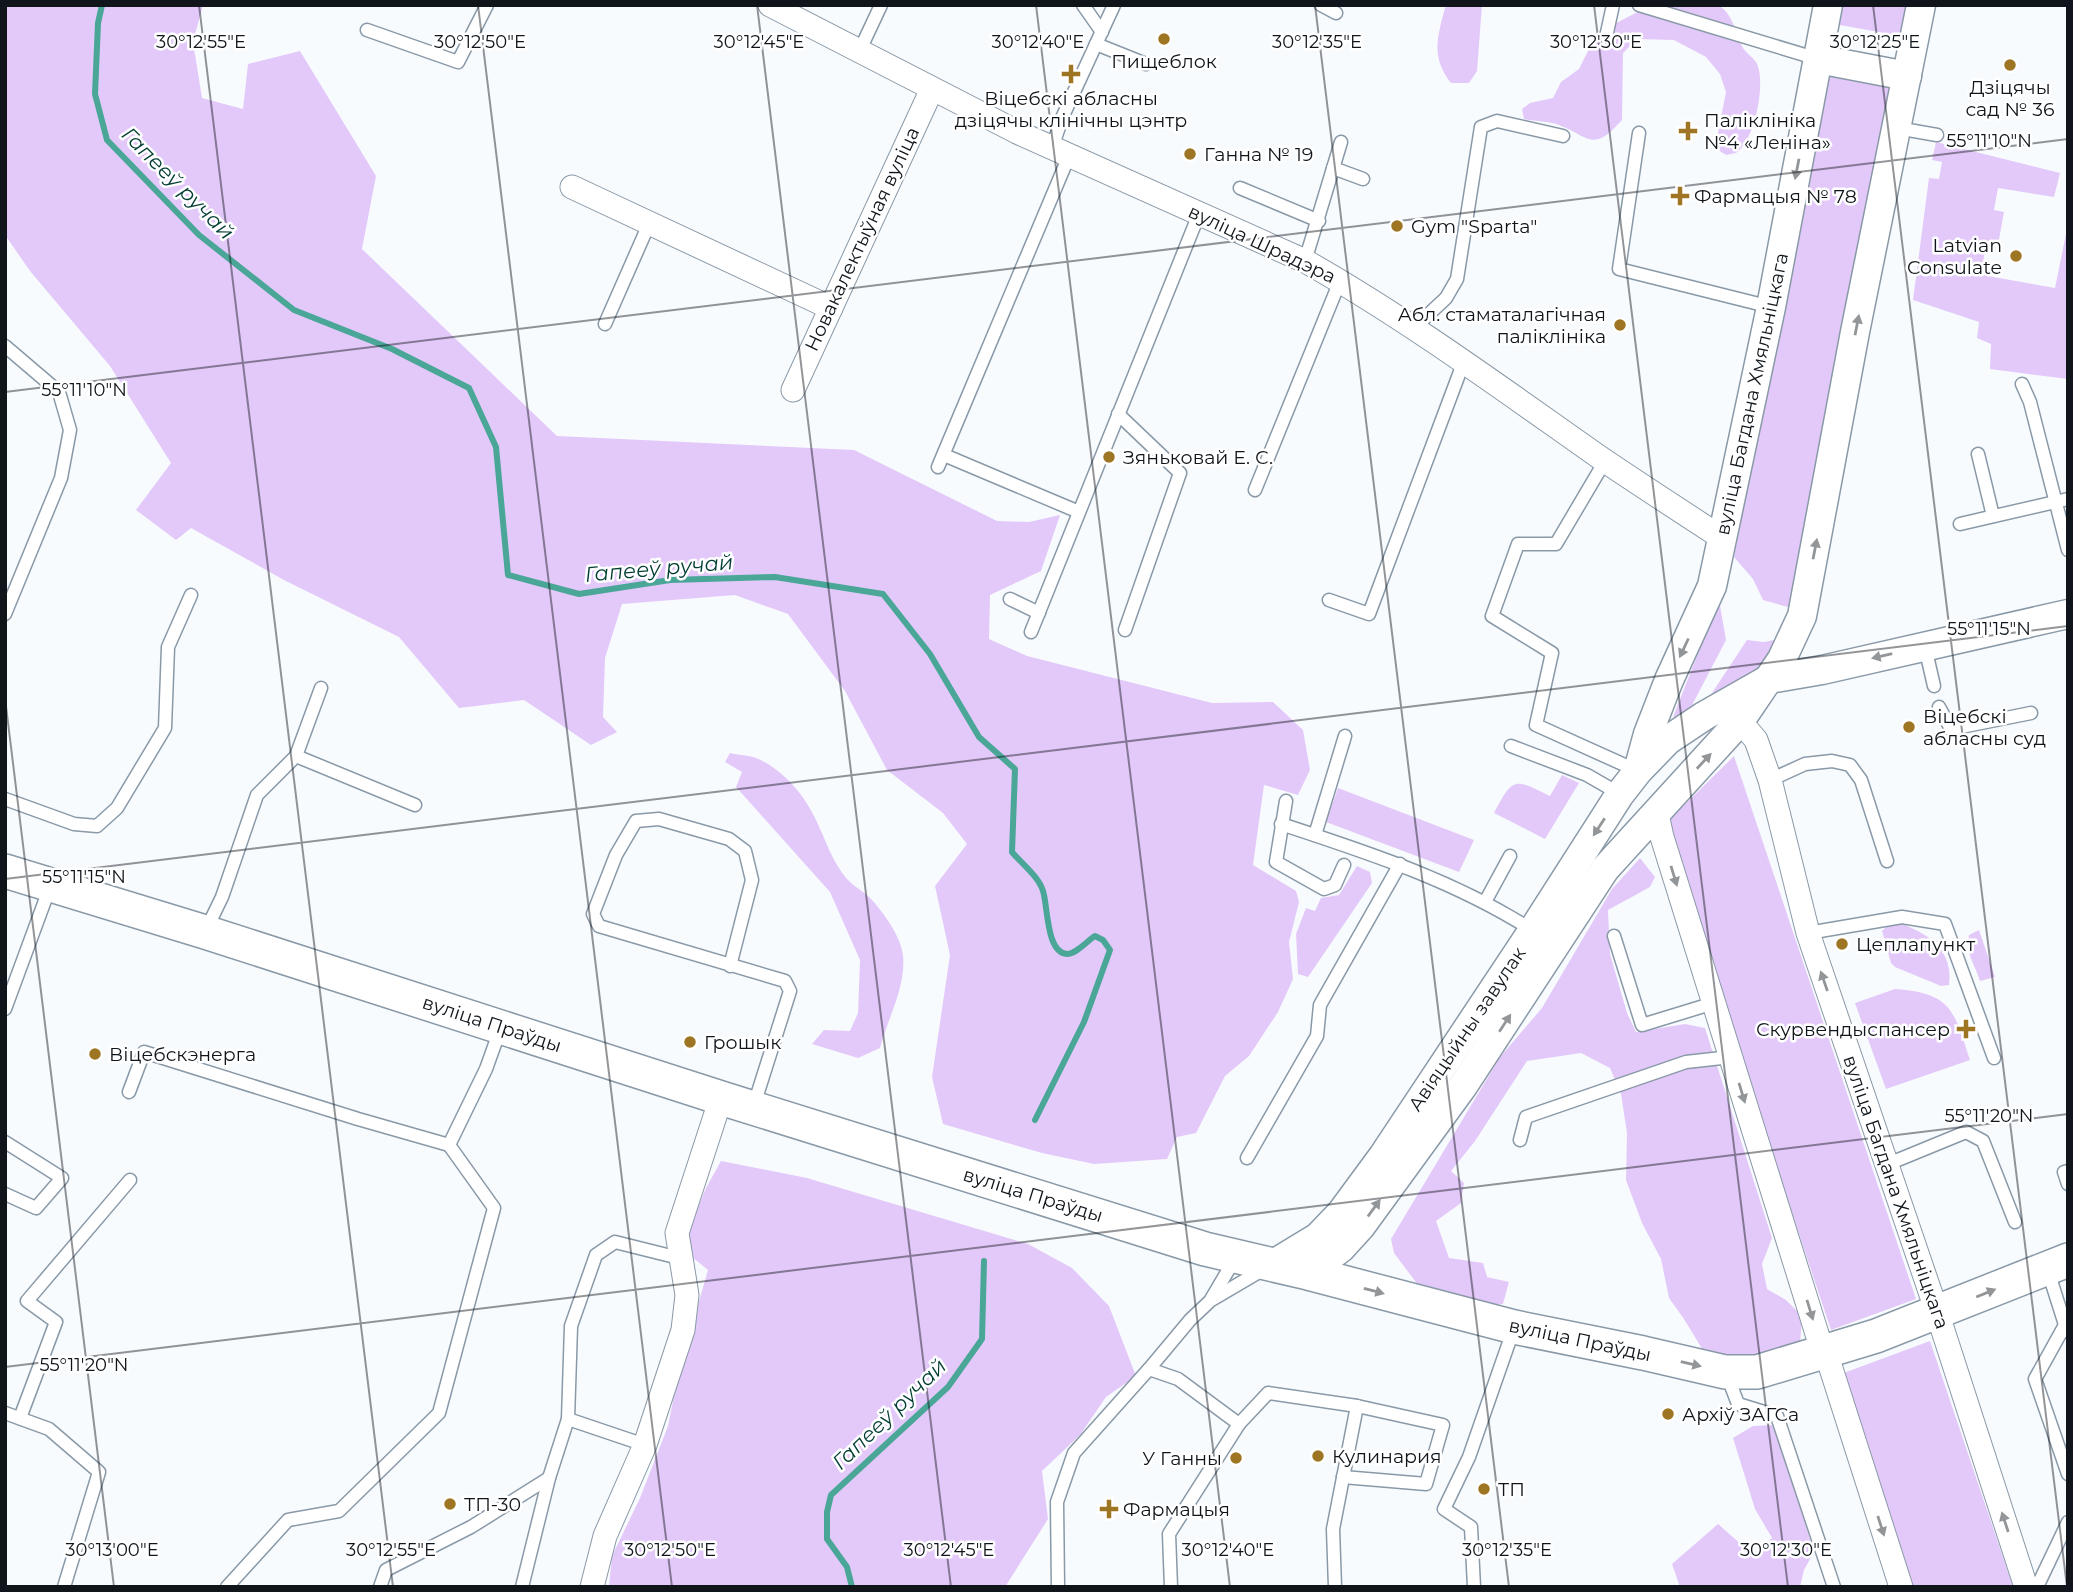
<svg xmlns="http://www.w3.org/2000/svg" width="2073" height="1592" viewBox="0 0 2073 1592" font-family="Montserrat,sans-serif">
<rect width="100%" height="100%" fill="#f8fbfe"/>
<g fill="#e3c9f9">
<path d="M5,5h198l-10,37 9,56 41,11 5,-45 52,-13 76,125 -14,73 195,187 297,14 143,71 32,1 31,-7 -19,56 -51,24 -1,44 38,17 185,47 61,-1 30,28 7,40 -12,25 -34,-10 -11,80 43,26 3,11 -10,40 4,37 -15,33 -29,44 -24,20 -29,57 -19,4 -10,22 -73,5 -52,-11 -99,-29 -11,-47 18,-122 -15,-69 32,-42 -24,-31 -56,-43 -42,-79 -57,-77 -53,-19 -113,9 -17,54 -2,59 14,15 -26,13 -67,-45 -65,8 -60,-71 -115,-57 -93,-52 -15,12 -40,-30 35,-47 -61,-97 -80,-95 -25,-36z"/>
<path d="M1449,5h33l-5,66 -8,12h-18c-20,-26 -14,-45 -6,-75z"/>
<path d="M1651,5h67c15,9 17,26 24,41 3,7 10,10 14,16 11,18 -1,79 -20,91 -3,1 -7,1 -10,2l-11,-7 11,-56 -6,-18 -14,-17 -32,-17 -37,-1 -14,14 -1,67c-31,35 -33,15 -66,4 -10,-3 -22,-3 -32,-5l-2,-10 8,-6 23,-5 8,-16 18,-13 18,-36z"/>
<path d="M1838,5h69l-6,31 -67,-12z"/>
<path d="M1827,74l68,11 -104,523 -28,-8 -10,-21 -19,-22z"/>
<path d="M1936,142l124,31 -6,24 -56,-9 -4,22 10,2 -6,33 -12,-1 -4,25 6,2v5l67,12 13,-64v155l-78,-10 1,-25 -14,-6 2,-16 -66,-22 16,-122 10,1 3,-17 -10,-2z"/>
<path d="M1719,600l7,40 -37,71 -16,6z"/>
<path d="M1783,638l-20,31 -55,30 39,-59 17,2z"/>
<path d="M730,753c8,2 18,2 26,5 25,10 48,36 59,60 10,20 17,44 32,61 7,8 18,13 25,21 13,15 28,35 31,55 3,33 -15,62 -23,93l-22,10 -46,-14 12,-14 26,1 8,-18 2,-53 -30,-68 -94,-105 6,-15 -17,-10z"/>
<path d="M1734,756l182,543 -85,31 -168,-504z"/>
<path d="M1562,775l17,8 -34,56 -51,-26c19,-36 20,-35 56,-17z"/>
<path d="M1338,788l136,52 -15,32 -133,-50z"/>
<path d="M1640,858l15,19 -5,10 -42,23 2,44 17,59 9,19 49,-8 20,4 67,210 -10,26 5,25 19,11 16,16 -2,29 -60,17 -36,-10 -20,-33 -15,-21 -8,-39 -19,-36 -16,-43 1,-47 -6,-39 -11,-26 -29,-15 -54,8 -52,80 -24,30 13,12 -3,20 -25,18 13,37 34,5 4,14 22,5 -6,22 -18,2 -67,-21 -24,-32 -3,-14 109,-182 42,-49 70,-119z"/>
<path d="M1357,866l13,6 2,11 -64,94 -10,-3 -2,-40 10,-26 9,3 6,-13 18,-3z"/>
<path d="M1902,924c29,11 51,27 47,61l-8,1 -46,-19 -4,-4 -9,-32 4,-4z"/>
<path d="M1979,930l16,47 -15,4c-5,-17 -15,-27 -11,-46z"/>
<path d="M1895,989c58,4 59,23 75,71l-84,29 -31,-86z"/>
<path d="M721,1161l86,17 221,66 44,24 37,38 27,70 -30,21 -26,38 -38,36 6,48 -43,68h-396l3,-31 28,-58 28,-72 11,-55 29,-101 -27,-22 25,-60z"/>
<path d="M1930,1341l83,246h-102l-70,-213z"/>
<path d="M1774,1425l40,127 -10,18 -4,17h-120l-8,-23 46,-40 25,22 12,7 17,-15 -17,-29 -22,-71 20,-12z"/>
</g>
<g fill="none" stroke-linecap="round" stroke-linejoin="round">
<g stroke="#4aa697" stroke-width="6">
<path d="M102,5l-4,18 -3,71 12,46 92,95 95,75 98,39 77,39 27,59 12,128 71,19 91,-14 105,-3 108,17 47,60 49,83 36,32 -3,83c9,11 27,25 31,39 5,15 3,62 24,63 9,0 20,-13 28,-18l8,4 7,10 -26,72 -49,98"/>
<path d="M852,1587l-5,-20 -20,-28v-27l4,-17 117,-108 34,-48 2,-78"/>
</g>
<g stroke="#8999a7" stroke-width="15">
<g id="service">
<path d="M1083,5l19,27"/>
<path d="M1321,5l15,8"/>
<path d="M1639,5l179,54"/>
<path d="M367,30l91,32 29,-57"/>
<path d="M1606,37l7,-32"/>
<path d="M1096,44l50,20"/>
<path d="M859,52l22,-47"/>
<path d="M1897,128l40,7"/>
<path d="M1639,133l-20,136 152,38"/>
<path d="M1052,148l10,-30 52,-113"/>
<path d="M1333,168l30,11"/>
<path d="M1240,188l79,33"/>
<path d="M1305,261l36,-119"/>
<path d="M605,324l44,-100"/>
<path d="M1414,328l32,-30 11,-19 24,-152 16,-6 66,15"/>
<path d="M5,346l54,46 11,38 -9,48 -56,136"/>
<path d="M2022,384l8,18 38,148"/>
<path d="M1118,414l62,59 -55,157"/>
<path d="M1978,454l15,62"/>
<path d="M944,455l135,57"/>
<path d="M1605,461l-49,83h-38l-26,72 60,37 -16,72 102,46"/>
<path d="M938,467l131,-311"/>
<path d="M1255,490l85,-209"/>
<path d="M1960,524l108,-25"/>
<path d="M1010,599l29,14"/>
<path d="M1329,600l40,14 95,-253"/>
<path d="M1031,632l168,-418"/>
<path d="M1925,647l9,39"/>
<path d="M1939,707l12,22 80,-16"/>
<path d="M1511,746l76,29 33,19"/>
<path d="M296,756l25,-68"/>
<path d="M1770,780l35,-16 27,-3 18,4 11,15 26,81"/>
<path d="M5,799l69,25 23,2 20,-18 48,-80 3,-81 23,-52"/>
<path d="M1286,801l-10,61 48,27 11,-4 9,-20"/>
<path d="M1281,824c88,29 175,57 254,108"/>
<path d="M1315,835l30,-99"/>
<path d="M1485,902l25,-46"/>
<path d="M206,930l16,-33 35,-102 39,-39 119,49"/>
<path d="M1808,933l94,-16 43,7 49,134"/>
<path d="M1614,936l28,89 72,-22"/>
<path d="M730,966l22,-86 -7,-29 -16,-12 -70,-20 -23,2 -20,34 -23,59 6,12 186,55 5,10 -37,117"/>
<path d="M5,1009l45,-122"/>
<path d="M129,1092l15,-40 214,67 91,26"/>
<path d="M1520,1140l6,-23 160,-55 45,-5"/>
<path d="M5,1142l57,36 -26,30 -31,-14"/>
<path d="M1247,1158l70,-122 3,-31 80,-141"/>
<path d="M1888,1164l78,-32 17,9 32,81"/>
<path d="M2068,1171l-4,1 4,12"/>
<path d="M2047,1268l20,63"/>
<path d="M1213,1299l51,-30"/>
<path d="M2065,1325l-30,54 33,95"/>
<path d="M1149,1369l41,-49 20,-19 26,-44"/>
<path d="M1727,1375l11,29 39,12 57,171"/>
<path d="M5,1413l44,16 50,43 -35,115"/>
<path d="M20,1418l36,-96 -29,-21 103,-121"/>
<path d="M568,1419l77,26"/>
<path d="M1239,1424l29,-31 89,13 86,19 -17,59 -83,-7"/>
<path d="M227,1587l61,-67 51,-9 100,-98 55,-205 -45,-63 37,-76 14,-39"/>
<path d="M380,1587l6,-17 85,-43 78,-49"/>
<path d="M522,1587l27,-109 19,-59 3,-93 25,-71 19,-13 68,17"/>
<path d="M1058,1587l-1,-85 17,-49 75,-84 29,10 61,45 -70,110 2,53"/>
<path d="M1335,1587l-2,-58 24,-123"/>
<path d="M1474,1587l-3,-60 -27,-18 25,-52 45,-129"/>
<path d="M2037,1587l31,-65"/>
</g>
</g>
<g stroke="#8999a7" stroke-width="25">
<g id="minor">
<path d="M770,5l247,127 288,129c104,59 200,130 297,198 40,27 80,53 120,79"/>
<path d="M572,187l259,121"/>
<path d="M793,390l139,-301"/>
<path d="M1740,721l16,19 14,40 38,153 129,379 89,275"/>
<path d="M1656,810l6,27 161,516 5,6 73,228"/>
<path d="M592,1587l13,-51 40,-91 38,-115 4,-35 -10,-62 44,-135"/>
</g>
</g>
<g stroke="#8999a7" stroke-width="31">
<g id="tertiary">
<path d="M1818,59l89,17"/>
<path d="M1639,767l9,-33 21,-54 43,-94 59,-279 57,-302"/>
<path d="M1272,1265l46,-28 23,-24 42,-57 150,-226 87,-136 18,-23 30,-31 36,-24 65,-37 53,-9 246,-56"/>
<path d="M1308,1273l33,-25 20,-22 102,-140 142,-217 135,-148 42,-62 20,-43 53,-284 66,-327"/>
</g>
</g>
<g stroke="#8999a7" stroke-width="36">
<path id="secondary" d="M5,871l200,61 516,166 484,151 103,24 206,54 129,26 82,19h32l119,-36 192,-76"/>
</g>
<use href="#service" stroke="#fff" stroke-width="12"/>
<use href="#minor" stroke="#fff" stroke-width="23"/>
<use href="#tertiary" stroke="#fff" stroke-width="28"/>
<use href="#secondary" stroke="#fff" stroke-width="33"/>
</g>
<defs><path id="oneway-solid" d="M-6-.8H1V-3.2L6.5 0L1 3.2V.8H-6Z" transform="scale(1.75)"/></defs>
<g fill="#939698">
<use href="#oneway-solid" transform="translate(1797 169) rotate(101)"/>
<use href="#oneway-solid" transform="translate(1857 325) rotate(-79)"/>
<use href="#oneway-solid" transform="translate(1815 549) rotate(-79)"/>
<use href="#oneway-solid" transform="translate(1684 648) rotate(115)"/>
<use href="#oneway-solid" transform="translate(1882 656) rotate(167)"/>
<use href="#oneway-solid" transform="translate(1704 761) rotate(-47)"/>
<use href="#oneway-solid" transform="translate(1599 827) rotate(123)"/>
<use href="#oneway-solid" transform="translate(1674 876) rotate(73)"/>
<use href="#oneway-solid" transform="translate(1824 981) rotate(-109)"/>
<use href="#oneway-solid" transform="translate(1505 1023) rotate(-57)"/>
<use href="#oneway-solid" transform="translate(1742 1093) rotate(73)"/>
<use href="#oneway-solid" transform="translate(1374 1208) rotate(-54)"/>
<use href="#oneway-solid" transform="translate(1374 1291) rotate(15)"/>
<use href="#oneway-solid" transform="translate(1986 1293) rotate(-22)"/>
<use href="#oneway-solid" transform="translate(1810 1310) rotate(73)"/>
<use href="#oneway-solid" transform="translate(1691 1364) rotate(13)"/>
<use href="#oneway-solid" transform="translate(2005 1522) rotate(-108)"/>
<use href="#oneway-solid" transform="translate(1881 1526) rotate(72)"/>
</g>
<path fill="none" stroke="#0f151a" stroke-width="2" stroke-opacity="0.45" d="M199,5l194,1582M478,5l194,1582M757,5l194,1582M1036,5l194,1582M1315,5l194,1582M1594,5l194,1582M1873,5l194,1582M5,392l2063,-253M5,698l109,889M5,879l2063,-253M5,1367l2063,-253"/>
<g fill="#9e7523" stroke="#fff" stroke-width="2.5">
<circle cx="1164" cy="39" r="7"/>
<circle cx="2010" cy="65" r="7"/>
<path d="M1067.5 63.5h7v7h7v7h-7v7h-7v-7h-7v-7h7z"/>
<path d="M1684.5 120.5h7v7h7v7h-7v7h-7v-7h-7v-7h7z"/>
<circle cx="1190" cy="154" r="7"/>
<path d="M1676.5 185.5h7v7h7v7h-7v7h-7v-7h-7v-7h7z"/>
<circle cx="1397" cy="226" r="7"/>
<circle cx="2016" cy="256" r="7"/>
<circle cx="1620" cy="325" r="7"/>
<circle cx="1109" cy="457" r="7"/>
<circle cx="1909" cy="727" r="7"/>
<circle cx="1842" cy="944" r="7"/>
<path d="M1962.5 1018.5h7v7h7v7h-7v7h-7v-7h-7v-7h7z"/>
<circle cx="690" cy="1042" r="7"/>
<circle cx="95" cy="1054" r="7"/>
<circle cx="1668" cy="1414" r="7"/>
<circle cx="1318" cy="1456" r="7"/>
<circle cx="1236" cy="1458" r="7"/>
<circle cx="1484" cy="1489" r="7"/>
<circle cx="450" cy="1504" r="7"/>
<path d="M1105.5 1498.5h7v7h7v7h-7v7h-7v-7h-7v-7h7z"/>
</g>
<g text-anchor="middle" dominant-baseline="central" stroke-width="5" stroke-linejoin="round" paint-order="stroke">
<g font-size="19" fill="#0f151a" stroke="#fff" text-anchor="start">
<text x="1164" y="61" text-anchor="middle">Пищеблок</text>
<text x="2010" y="87" text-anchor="middle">Дзіцячы<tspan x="2010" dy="22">сад № 36</tspan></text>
<text x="1071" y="98" text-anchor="middle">Віцебскі абласны<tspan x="1071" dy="22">дзіцячы клінічны цэнтр</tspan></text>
<text x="1704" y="120">Паліклініка<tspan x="1704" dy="22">№4 «Леніна»</tspan></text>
<text x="1204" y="154">Ганна № 19</text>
<text x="1694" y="196">Фармацыя № 78</text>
<text x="1411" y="226">Gym "Sparta"</text>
<text x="2002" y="245" text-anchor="end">Latvian<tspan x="2002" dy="22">Consulate</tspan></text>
<text x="1606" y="314" text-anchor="end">Абл. стаматалагічная<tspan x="1606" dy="22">паліклініка</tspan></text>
<text x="1123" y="457">Зяньковай Е. С.</text>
<text x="1923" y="716">Віцебскі<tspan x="1923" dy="22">абласны суд</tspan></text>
<text x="1856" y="944">Цеплапункт</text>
<text x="1950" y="1029" text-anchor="end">Скурвендыспансер</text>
<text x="704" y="1042">Грошык</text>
<text x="109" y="1054">Віцебскэнерга</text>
<text x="1682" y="1414">Архіў ЗАГСа</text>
<text x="1332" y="1456">Кулинария</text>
<text x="1222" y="1458" text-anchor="end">У Ганны</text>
<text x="1498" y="1489">ТП</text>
<text x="464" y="1504">ТП-30</text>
<text x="1123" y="1509">Фармацыя</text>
</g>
<g font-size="19" fill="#0f151a" stroke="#fff">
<text transform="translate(862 239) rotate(-65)">Новакалектыўная вуліца</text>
<text transform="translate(1262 244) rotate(25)">вуліца Шрадэра</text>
<text transform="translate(1752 394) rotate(-78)">вуліца Багдана Хмяльніцкага</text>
<text transform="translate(492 1024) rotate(18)">вуліца Праўды</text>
<text transform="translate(1467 1029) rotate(-56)">Авіяцыйны завулак</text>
<text transform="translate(1896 1192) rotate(71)">вуліца Багдана Хмяльніцкага</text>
<text transform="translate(1033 1195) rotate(17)">вуліца Праўды</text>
<text transform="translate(1580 1340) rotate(12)">вуліца Праўды</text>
</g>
<g font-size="21" font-style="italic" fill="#003d34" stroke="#fff">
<text transform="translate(178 183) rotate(45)">Гапееў ручай</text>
<text transform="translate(659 568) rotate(-5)">Гапееў ручай</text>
<text transform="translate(889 1414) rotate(-44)">Гапееў ручай</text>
</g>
</g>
<g font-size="18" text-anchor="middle" fill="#0f151a" stroke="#fff" stroke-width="5" stroke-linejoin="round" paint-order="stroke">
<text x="1875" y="48">30°12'25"E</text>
<text x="201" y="48">30°12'55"E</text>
<text x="480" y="48">30°12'50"E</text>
<text x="759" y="48">30°12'45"E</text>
<text x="1038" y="48">30°12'40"E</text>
<text x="1317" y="48">30°12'35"E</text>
<text x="1596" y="48">30°12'30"E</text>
<text x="1989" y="147">55°11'10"N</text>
<text x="84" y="396">55°11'10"N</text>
<text x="1989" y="635">55°11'15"N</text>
<text x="84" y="883">55°11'15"N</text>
<text x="1989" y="1122">55°11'20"N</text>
<text x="84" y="1371">55°11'20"N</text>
<text x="112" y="1556">30°13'00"E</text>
<text x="391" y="1556">30°12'55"E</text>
<text x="670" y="1556">30°12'50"E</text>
<text x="949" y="1556">30°12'45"E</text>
<text x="1228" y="1556">30°12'40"E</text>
<text x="1507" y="1556">30°12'35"E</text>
<text x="1786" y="1556">30°12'30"E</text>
</g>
<rect width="2073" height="1592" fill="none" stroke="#0f151a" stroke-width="14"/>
</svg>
